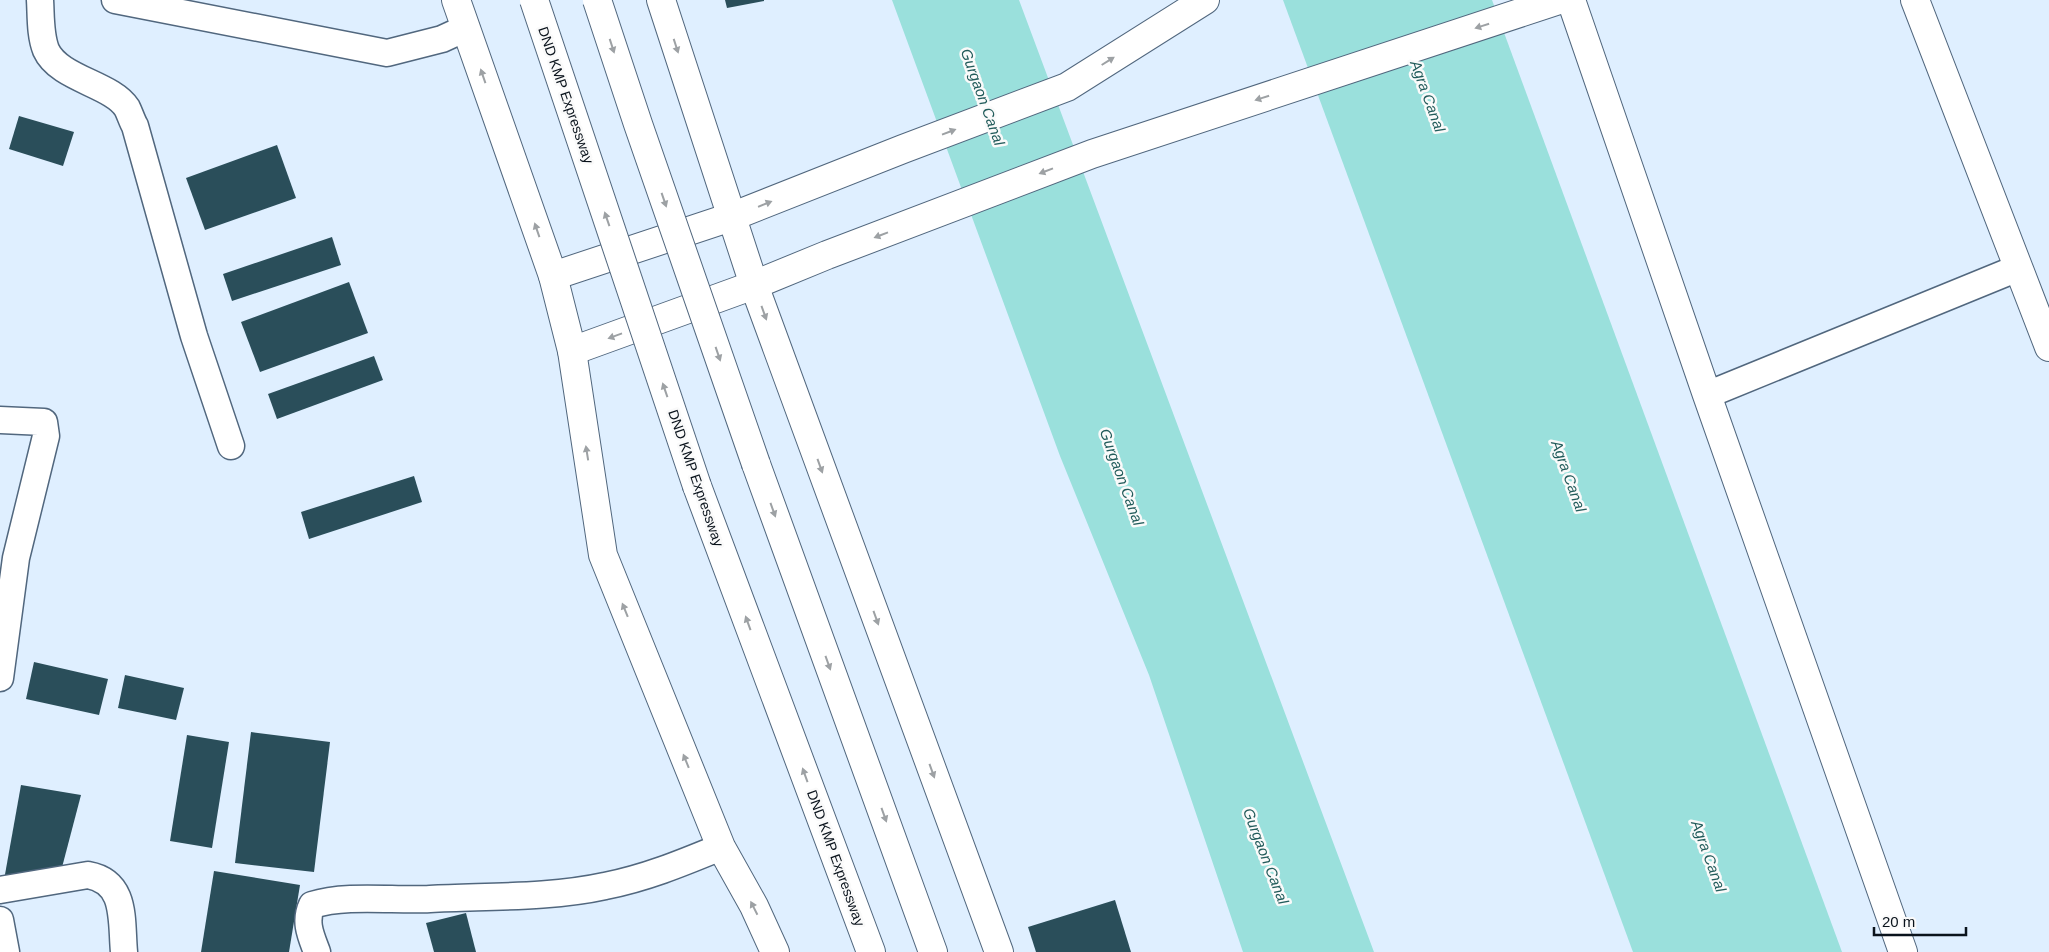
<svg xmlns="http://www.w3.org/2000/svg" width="2049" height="952" viewBox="0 0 2049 952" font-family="Helvetica,sans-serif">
<rect width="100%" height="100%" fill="#dfefff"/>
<g fill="#9ae0dc">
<path d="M892,0h127l355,952h-131l-94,-277 -89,-219z"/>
<path d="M1283,0h209l350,952h-209z"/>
</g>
<g fill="#2a4e5a">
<path d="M725,0h39v1l-37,7z"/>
<path d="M19,116l55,16 -11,34 -54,-17z"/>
<path d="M277,145l19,53 -91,32 -19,-52z"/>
<path d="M332,237l9,28 -109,36 -9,-27z"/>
<path d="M349,282l19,51 -108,39 -19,-50z"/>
<path d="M374,356l9,24 -106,39 -9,-25z"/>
<path d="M414,476l8,26 -113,37 -8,-27z"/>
<path d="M34,662l74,17 -9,36 -73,-16z"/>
<path d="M125,675l59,13 -8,32 -58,-12z"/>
<path d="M251,732l79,10 -16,130 -79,-9z"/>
<path d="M187,735l42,7 -17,106 -42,-7z"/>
<path d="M21,785l60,10 -21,80 -56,5z"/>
<path d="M214,871l86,14 -11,67h-88z"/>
<path d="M1115,900l16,52h-95l-8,-25z"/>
<path d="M466,913l10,39h-42l-8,-29z"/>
</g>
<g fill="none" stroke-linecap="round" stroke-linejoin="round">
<g stroke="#51677e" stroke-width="29">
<g id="street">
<path d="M40,0c1,16 0,35 6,50 13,29 66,34 81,58 3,6 5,13 8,18l59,210 37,110"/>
<path d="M115,0l272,53 55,-14 24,-11"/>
<path d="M1707,395l311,-127"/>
<path d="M0,420l44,2 2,14 -30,122 -16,120"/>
<path d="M0,890l88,-15c39,7 33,45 36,77"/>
<path d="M0,920l6,32"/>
<path d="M317,952c-6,-16 -13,-30 -5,-47 35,-11 82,-4 118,-6 56,-3 121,-1 175,-13 41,-8 77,-23 116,-39"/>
</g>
</g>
<g stroke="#51677e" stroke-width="30">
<g id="secondary">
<path d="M456,0l97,276 19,75 31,204 118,292 33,59 21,46"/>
<path d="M661,0l93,285 245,667"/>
<path d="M1571,0l136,395 196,557"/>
<path d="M1915,0l134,347"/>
<path d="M553,276l178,-59 172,-68 164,-62 138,-87"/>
<path d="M572,351l182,-66 73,-30 265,-101 467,-154"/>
</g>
</g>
<g stroke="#51677e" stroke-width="30">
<g id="highway">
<path d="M756,464l177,488"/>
<path d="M697,486l174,466"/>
</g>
</g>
<use href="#street" stroke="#fff" stroke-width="26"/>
<use href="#secondary" stroke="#fff" stroke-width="28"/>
<use href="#highway" stroke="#fff" stroke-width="28"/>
<g stroke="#51677e" stroke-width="30" stroke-linecap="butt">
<g id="highway-bridge">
<path d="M534,0l163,486"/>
<path d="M597,0l41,124 118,340"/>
</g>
</g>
<use href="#highway-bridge" stroke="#fff" stroke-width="28"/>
</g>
<defs><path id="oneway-solid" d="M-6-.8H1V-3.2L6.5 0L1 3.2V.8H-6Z" transform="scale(1.25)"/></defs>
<g fill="#9da1a4">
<use href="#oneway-solid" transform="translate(1482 26) rotate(162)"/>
<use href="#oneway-solid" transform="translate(612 46) rotate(72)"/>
<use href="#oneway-solid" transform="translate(676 46) rotate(72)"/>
<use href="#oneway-solid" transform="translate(1108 61) rotate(-32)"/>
<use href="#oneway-solid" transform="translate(483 76) rotate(-109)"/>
<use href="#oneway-solid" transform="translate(1262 98) rotate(162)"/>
<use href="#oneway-solid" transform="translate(949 132) rotate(-21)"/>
<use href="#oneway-solid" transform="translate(1046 171) rotate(159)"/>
<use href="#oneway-solid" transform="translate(664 200) rotate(71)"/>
<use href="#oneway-solid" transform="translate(765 204) rotate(-22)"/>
<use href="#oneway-solid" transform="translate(607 219) rotate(-109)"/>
<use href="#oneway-solid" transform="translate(537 230) rotate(-109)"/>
<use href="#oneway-solid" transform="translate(881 235) rotate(159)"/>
<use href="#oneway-solid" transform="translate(764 313) rotate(70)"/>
<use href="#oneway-solid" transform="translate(615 336) rotate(160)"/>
<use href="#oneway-solid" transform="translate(718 354) rotate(71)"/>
<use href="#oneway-solid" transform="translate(665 390) rotate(-109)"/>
<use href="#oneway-solid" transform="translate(587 453) rotate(-99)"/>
<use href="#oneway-solid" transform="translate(820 466) rotate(70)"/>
<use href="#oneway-solid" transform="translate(773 510) rotate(70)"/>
<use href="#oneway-solid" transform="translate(625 610) rotate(-112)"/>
<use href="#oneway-solid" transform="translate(876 618) rotate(70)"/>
<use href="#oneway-solid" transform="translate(748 623) rotate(-110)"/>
<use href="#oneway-solid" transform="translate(828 663) rotate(70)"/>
<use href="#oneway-solid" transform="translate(686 761) rotate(-112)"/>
<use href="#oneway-solid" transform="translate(932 771) rotate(70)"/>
<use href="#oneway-solid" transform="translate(805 775) rotate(-110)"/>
<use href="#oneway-solid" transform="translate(884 815) rotate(70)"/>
<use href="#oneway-solid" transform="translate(754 908) rotate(-117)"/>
</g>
<g text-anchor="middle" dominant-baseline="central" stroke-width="5" stroke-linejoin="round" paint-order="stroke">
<g font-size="14" fill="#0a131c" stroke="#fafafa">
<text transform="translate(566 95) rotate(71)">DND KMP Expressway</text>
<text transform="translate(696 478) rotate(71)">DND KMP Expressway</text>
<text transform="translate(836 858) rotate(70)">DND KMP Expressway</text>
</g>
<g font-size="15" font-style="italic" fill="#225c5b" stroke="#fafafa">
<text transform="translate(1428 96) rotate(70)">Agra Canal</text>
<text transform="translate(983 97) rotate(70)">Gurgaon Canal</text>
<text transform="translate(1569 476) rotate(70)">Agra Canal</text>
<text transform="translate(1122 477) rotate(70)">Gurgaon Canal</text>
<text transform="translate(1266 856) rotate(69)">Gurgaon Canal</text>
<text transform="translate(1709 856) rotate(70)">Agra Canal</text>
</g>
</g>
<path d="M1874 927v8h92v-8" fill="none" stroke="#0a131c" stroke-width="2.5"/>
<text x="1882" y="927" font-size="15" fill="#0a131c" stroke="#fafafa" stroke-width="4" paint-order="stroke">20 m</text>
</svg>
